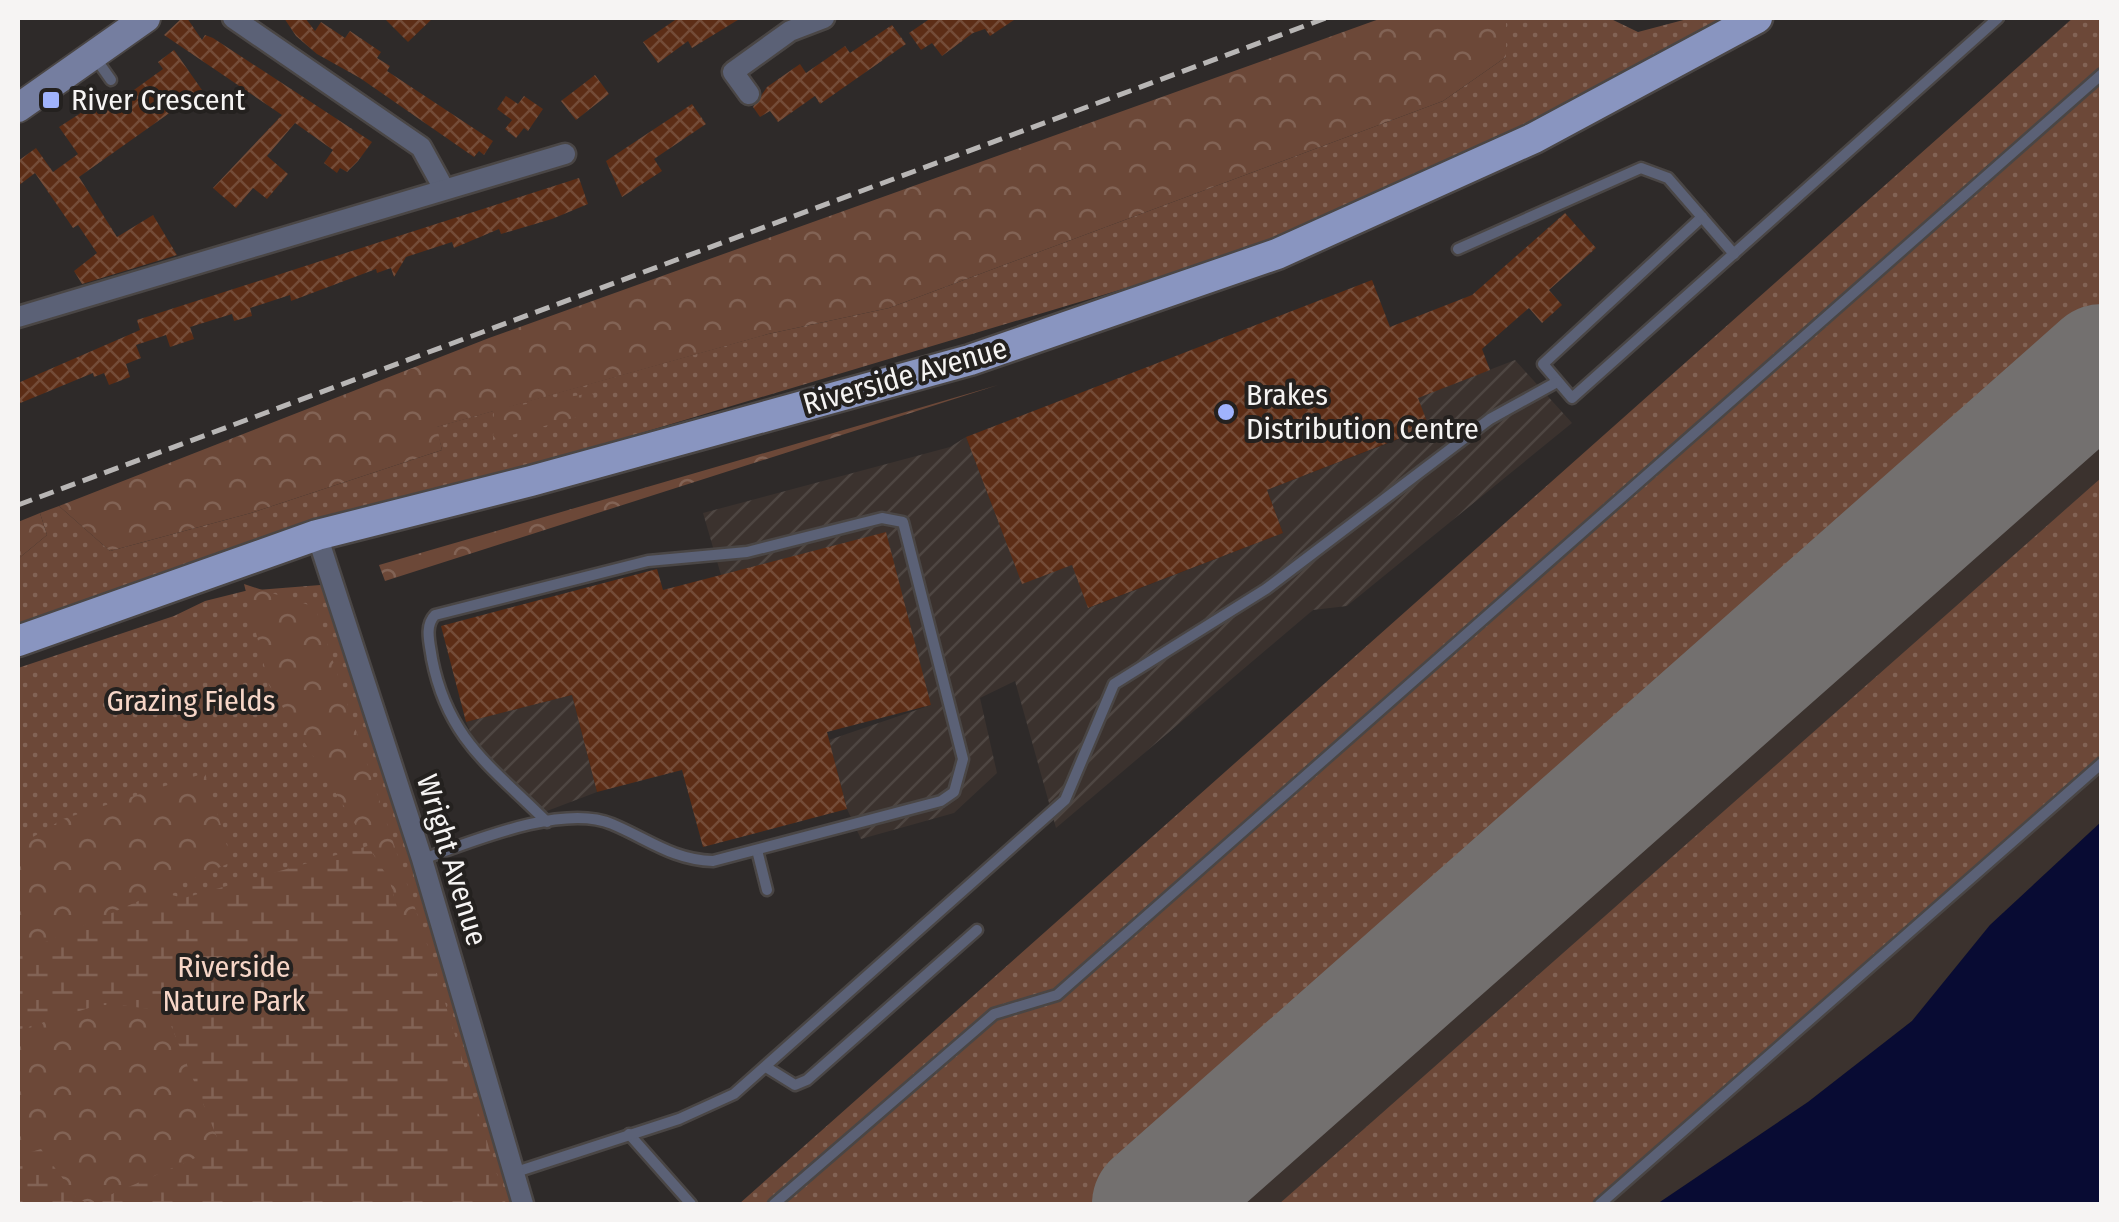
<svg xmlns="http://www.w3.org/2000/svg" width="2119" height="1222" viewBox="0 0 2119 1222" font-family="'Fira Sans Condensed',sans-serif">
<defs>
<pattern id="industrial-furrows" width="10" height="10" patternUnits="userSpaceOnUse" patternTransform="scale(2.5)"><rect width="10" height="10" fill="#3b322e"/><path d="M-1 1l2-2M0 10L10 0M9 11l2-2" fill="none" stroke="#4e4642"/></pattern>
<pattern id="grass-dots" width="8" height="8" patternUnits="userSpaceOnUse" patternTransform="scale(2.5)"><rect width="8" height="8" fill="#6c4838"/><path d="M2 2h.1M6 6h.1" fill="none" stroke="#826355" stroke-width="1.8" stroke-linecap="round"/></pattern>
<pattern id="forest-crowns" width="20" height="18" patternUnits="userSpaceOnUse" patternTransform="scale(2.5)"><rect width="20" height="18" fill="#6c4838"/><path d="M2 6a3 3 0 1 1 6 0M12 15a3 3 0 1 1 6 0" fill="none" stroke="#826355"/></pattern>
<pattern id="wetland-marsh" width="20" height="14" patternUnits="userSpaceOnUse" patternTransform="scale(2.5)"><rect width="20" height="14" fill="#6c4838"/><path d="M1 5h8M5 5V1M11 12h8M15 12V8" fill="none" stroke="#826355"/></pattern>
<pattern id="building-cross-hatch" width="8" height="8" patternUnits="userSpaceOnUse" patternTransform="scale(2.5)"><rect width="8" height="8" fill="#5c2d16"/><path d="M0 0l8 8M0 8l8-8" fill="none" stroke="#744c38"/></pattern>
</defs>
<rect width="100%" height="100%" fill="#2e2a29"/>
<path fill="#3b322e" d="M2072,18h29v804l-111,103 -78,96 -104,81 -151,102h-903z"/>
<g fill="url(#industrial-furrows)">
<path d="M1515,360l57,63 -225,183 -34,4 -257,218 -41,-147 -35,17 17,75 -43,40 -93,26 -14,-30 -18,-69 102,-35 -210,-130 -18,-62 247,-66 16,-10 56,146 50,-18 17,43 194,-75 -16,-43 161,-62 -11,-30z"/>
<path d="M572,695l25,97 -58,22 -57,-55 -16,-37z"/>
</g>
<g fill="url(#grass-dots)">
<path d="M1506,18h103l29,14 53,-14h50l-268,137 -193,87 -729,218 -533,169v-70l29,-24 -7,-22 19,-7 51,45 141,-38 191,-63 -6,-23 332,-93 121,-26 554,-207 63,-44z"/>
<path d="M2073,18h28v351l-382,334 -32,-2 -13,6 -43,40 -9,40 -295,263 -39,-2 -57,52 12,16 -1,7 -89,81h-414z"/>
<path d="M2101,478v277l-135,125 -374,324h-313z"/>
<path d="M333,584l190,620h-505v-536l156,-52 31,-15 40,-10z"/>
</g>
<g fill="url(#forest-crowns)">
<path d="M1382,18h124v39l-63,44 -554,207 -121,26 -259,73 83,-14 8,9 -1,9 -106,29 1,-29 -57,16 5,23 -191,63 -141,38 -51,-45 430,-168z"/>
<path d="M998,385l-613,196 -6,-16z"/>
<path d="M40,513l7,22 -29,24v-37z"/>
<path d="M244,584l71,23 115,346 -26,-21 -15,-53 -120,-194z"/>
<path d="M205,773l27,89 -214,92v-108l45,-27z"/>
<path d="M105,1003l60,8 56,136 -132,57 -12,-5 -36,-50 -23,7v-126z"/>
</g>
<path fill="url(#wetland-marsh)" d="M368,846l21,33 15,53 26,21 76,251h-488v-48l23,-7 36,49 12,6 132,-57 -56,-136 -60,-8 -87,27v-76l141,-62 25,6z"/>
<path fill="#080b33" d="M2101,822v382h-444l151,-102 104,-81 78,-96z"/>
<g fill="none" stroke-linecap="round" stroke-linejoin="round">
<path stroke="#73706f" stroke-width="122" d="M1153,1204l949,-839"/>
</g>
<g fill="url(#building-cross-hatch)">
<path d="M182,18h5l15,22 3,-5 8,3 159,104 -14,19 -11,11 -7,-4 -3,5 -13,-10 9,-13 -38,-27 -28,33 21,18 -21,25 -14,-11 -17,20 -23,-20 69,-73 -118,-80z"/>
<path d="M284,18h21l10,13 6,-9 24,16 5,-7 31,21 -4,6 13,8 -3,5 106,70 -9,14 -5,-4 -5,6 -114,-79 -43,-24 -21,-18z"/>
<path d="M384,18h49l-25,24z"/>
<path d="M678,18h63l-49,30 -4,-7 -30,22 -15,-21z"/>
<path d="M931,18h86l-27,18 -5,-7 -12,4 -31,23 -10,-13 -11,7 -12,-17z"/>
<path d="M892,25l14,19 -86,60 -5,-8 -37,26 -8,-11 -10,6 -7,-10 14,-20 33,-23 6,9 39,-27 5,7z"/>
<path d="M174,50l28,40 -123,87 38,60 36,-22 24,40 -95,29 -8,-13 23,-18 -19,-28 -5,3 -38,-55 -17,13v-25l18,-13 17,24 25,-18 -19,-27 39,-25 6,9 16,-11 43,-31 -5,-7z"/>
<path d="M595,75l14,19 -33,26 -15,-19z"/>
<path d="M506,96l12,8 6,-8 19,13 -15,22 -4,-3 -8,10 -11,-9 7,-9 -15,-11z"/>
<path d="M692,104l14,20 -52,35 8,12 -40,26 -16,-36z"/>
<path d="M579,178l9,26 -36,15 -51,15 -2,-5 -45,19 -2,-6 -46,15 -12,20 -3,-9 -14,5 -1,-4 -85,32 -1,-6 -40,13 2,8 -18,5 -2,-7 -42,13 4,12 -24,8 -4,-12 -30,10 5,13 -15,6 4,13 -21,8 -5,-12 -10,4 -1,-4 -75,31v-21l122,-53 -3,-10z"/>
<path d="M1565,213l31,35 -47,42 13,15 -20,18 -13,-15 -47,41 8,21 -72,28 11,29 -162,63 16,43 -195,75 -16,-43 -50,19 -56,-147 406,-157 18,47 82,-32z"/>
<path d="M886,532l45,173 -104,27 20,77 -144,38 -21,-77 -85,22 -25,-97 -106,27 -25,-96 216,-57 6,21z"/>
</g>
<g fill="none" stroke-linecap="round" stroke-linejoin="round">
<g stroke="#4a4645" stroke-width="15">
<g id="lane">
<path d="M94,56l17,24"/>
<path d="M1702,217l-159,147 29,34 426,-380"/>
<path d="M1458,249l183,-81 27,10 66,76"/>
<path d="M757,850l10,40"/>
<path d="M423,859c48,-17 140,-56 189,-35 36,15 61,36 101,37l228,-60 13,-9 9,-33 -60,-237 -21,-4 -135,34 -99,9 -213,54c-11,11 -5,29 -3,44 16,81 60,108 115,163"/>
<path d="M766,1067l29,18 12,-5 170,-150"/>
<path d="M629,1134l62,70"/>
<path d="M516,1172l163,-53 55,-25 331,-294 49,-116 152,-95 224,-170 67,-37"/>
<path d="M774,1204l220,-190 63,-19 1045,-921"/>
<path d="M1600,1204l502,-441"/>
</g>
</g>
<g stroke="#4a4645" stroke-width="25">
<g id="street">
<path d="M233,18l188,129 22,40"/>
<path d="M749,94l-16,-22 57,-41 34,-13"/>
<path d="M18,317l547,-163"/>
<path d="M317,535l105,324 101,345"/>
</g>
</g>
<g stroke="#4a4645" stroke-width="32">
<path id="secondary" d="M18,108l128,-90"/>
</g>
<g stroke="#4a4645" stroke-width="35">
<path id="primary" d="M18,641l299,-106 214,-54 439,-121 307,-106 257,-116 223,-120"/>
</g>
<use href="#lane" stroke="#5b6176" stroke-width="10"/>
<use href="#street" stroke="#5b6176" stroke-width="20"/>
<use href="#secondary" stroke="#757ea0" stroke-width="28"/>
<use href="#primary" stroke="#8995c0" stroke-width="30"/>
<path stroke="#b8b6b5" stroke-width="5" stroke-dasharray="15 8" stroke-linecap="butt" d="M18,505l1308,-487"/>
</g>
<g fill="#a0b3fd" stroke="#24211f" stroke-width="4">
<rect x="41" y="90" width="20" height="20" rx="5"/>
<circle cx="1226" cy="412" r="10"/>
</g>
<g text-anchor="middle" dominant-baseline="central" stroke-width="8" stroke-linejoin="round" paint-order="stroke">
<g font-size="30" fill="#f6f4f3" stroke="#24211f" text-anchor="start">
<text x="71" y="100">River Crescent</text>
<text x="1246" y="395">Brakes<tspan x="1246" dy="34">Distribution Centre</tspan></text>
</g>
<g font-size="30" fill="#f6f4f3" stroke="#24211f">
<text transform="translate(905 376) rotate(-16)">Riverside Avenue</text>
<text transform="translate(452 860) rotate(73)">Wright Avenue</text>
</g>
<g font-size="30" fill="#f7d6c7" stroke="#24211f">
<text x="191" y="701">Grazing Fields</text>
<text x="234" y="967">Riverside<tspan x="234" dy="34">Nature Park</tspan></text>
</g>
</g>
<rect width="2119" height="1222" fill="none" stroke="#f6f4f3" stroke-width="40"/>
</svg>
